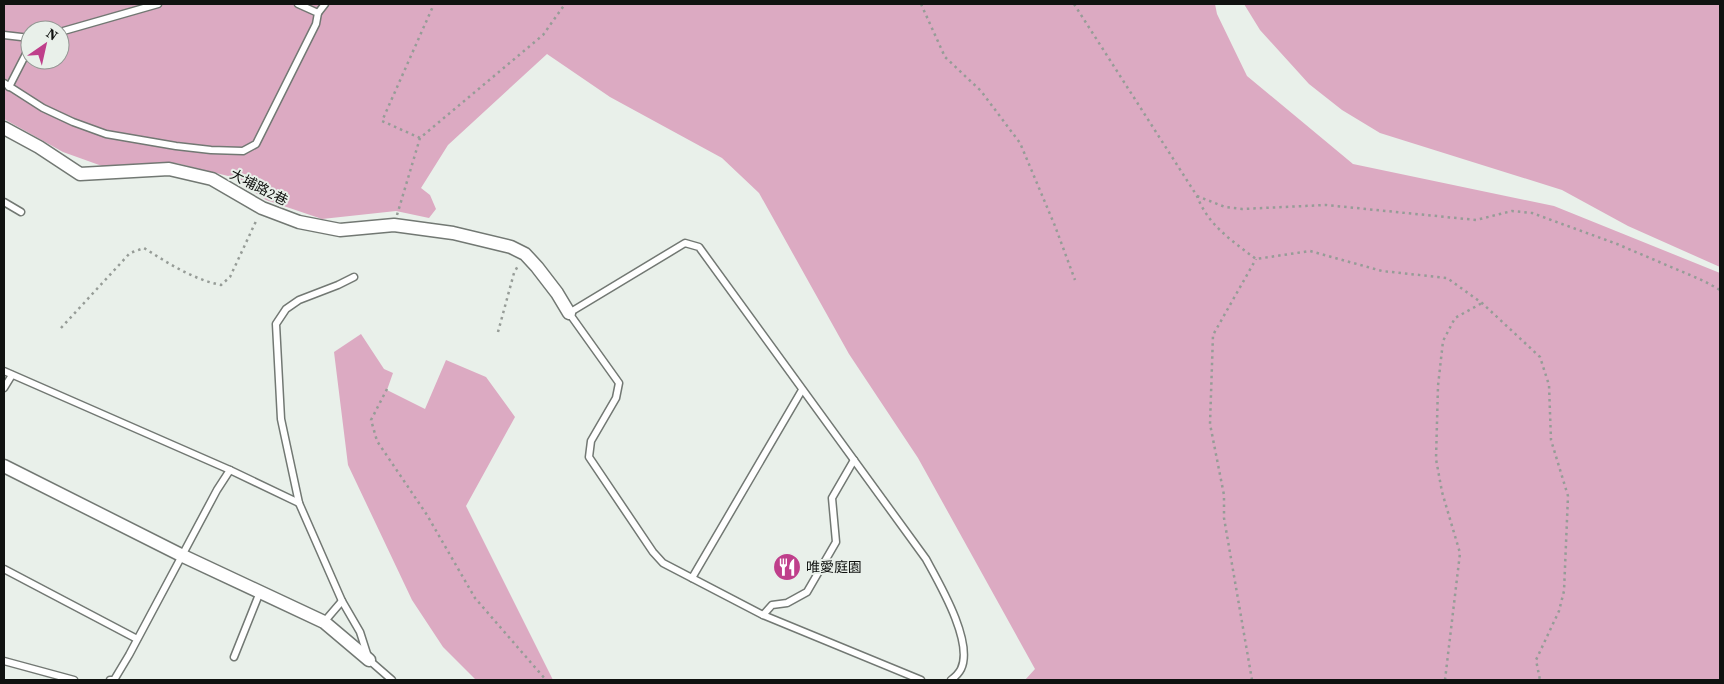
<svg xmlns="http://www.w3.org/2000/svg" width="1724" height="684" viewBox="0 0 1724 684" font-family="'Source Serif 4','Noto Sans TC',serif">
<rect width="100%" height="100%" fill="#e9f0ea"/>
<g fill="#dcaac2" fill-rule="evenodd">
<path d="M4,4h1211l2,10 30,62 106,88 201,42 166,67v407h-695l10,-11 -117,-211 -69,-104 -90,-161 -37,-35 -112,-61 -63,-43 -99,91 -27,43 9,7 6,14 -7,9 -33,-7 -74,8 -56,-19 -34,-23 -56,-14 -74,3 -39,-14 -59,-33zM30,30h30v30h-30z"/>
<path d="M1244,4h476v263l-92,-41 -66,-36 -182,-57 -38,-23 -33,-26 -49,-54z"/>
<path d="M361,334l23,35 9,4 -6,17 38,19 21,-49 40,17 29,40 -49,89 87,174h-77l-33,-33 -31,-47 -64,-135 -14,-113z"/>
</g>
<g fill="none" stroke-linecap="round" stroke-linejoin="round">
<g stroke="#727873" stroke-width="9">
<g id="service">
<path d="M318,13l7,-9"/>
<path d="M60,32l98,-28"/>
<path d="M4,35l26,3"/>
<path d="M4,83l39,25 30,14 33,12 70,12 35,4 32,1 13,-7 60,-120 2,-11 -20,-9"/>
<path d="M9,87l21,-41"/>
<path d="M4,202l17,10"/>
<path d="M354,277l-16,8 -39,15 -13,9 -10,15 5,95 18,84 43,98 18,31 9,28 23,20"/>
<path d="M4,371l226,99 69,33"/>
<path d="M4,388l8,-13"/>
<path d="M4,569l133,70"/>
<path d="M692,578l110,-188"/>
<path d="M763,615l9,-10 15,-2 20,-11 29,-50 -4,-44 22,-38"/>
<path d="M324,622l18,-21"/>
<path d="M234,657l26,-65"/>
<path d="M4,661l70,19"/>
<path d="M110,680h4l15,-25 88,-165 13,-20"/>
<path d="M921,680l-158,-65 -100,-52 -10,-11 -64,-95 2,-16 25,-43 3,-15 -50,-70 116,-70 14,4 227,312c13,24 48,83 35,110 -2,4 -6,8 -10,11"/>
</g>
</g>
<g stroke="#727873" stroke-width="15">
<g id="minor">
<path d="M4,128l35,19 41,27 89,-5 43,10 50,29 37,14 41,8 54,-5 59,8 58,14 14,7 12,13 20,26 12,20"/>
<path d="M4,466l179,90 141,66 45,38"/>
</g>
</g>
<g stroke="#969c97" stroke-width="2.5" stroke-dasharray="2.5 4" stroke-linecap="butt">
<path d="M921,4l24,53 36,34 39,52 35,83 20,54"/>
<path d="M1074,4l123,192c11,29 35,45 59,63l54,-8 72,20 65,7 35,25 58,54 9,28 2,55 17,56 -4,95 -5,20 -23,49 4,20"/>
<path d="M420,138l-38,-17 52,-117"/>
<path d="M1197,196l28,11 17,2 84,-4 150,15 36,-9 20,2 85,31 87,37 16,9"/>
<path d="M397,215l23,-77 123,-103 22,-31"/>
<path d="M61,328l69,-75 14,-5c24,15 48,31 77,37l9,-8 27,-58"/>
<path d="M498,332l16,-59 5,-9"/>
<path d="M387,389l-16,31 6,21 50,74 48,83 71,82"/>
<path d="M1252,680l-28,-162v-23l-14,-71 3,-89 43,-76"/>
<path d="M1445,680l15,-127 -18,-61 -6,-33 2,-73 5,-45 12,-23 27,-15"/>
</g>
<use href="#service" stroke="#fff" stroke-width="6"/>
<use href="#minor" stroke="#fff" stroke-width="12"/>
</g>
<defs>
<g id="restaurant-disc" transform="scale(1.4375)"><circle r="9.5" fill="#bf3f8b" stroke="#e9f0ea"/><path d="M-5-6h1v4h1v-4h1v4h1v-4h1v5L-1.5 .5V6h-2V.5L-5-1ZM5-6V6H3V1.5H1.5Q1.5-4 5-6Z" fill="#fff"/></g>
</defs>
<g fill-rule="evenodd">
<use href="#restaurant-disc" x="787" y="567"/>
</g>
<g text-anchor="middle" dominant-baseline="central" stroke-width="4" stroke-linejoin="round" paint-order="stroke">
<g font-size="14" fill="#101210" stroke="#e9f0ea">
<text transform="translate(259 187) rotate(27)">大埔路2巷</text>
</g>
<g font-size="14" fill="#101210" stroke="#e9f0ea" text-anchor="start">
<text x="806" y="567">唯愛庭園</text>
</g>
</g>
<rect width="1724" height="684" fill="none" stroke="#101210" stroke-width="10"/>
<g transform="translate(45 45) rotate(34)"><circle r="24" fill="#e9f0ea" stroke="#929793"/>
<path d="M0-4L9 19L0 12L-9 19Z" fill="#bf3f8b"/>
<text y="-8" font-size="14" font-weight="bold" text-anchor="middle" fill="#101210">N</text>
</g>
</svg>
